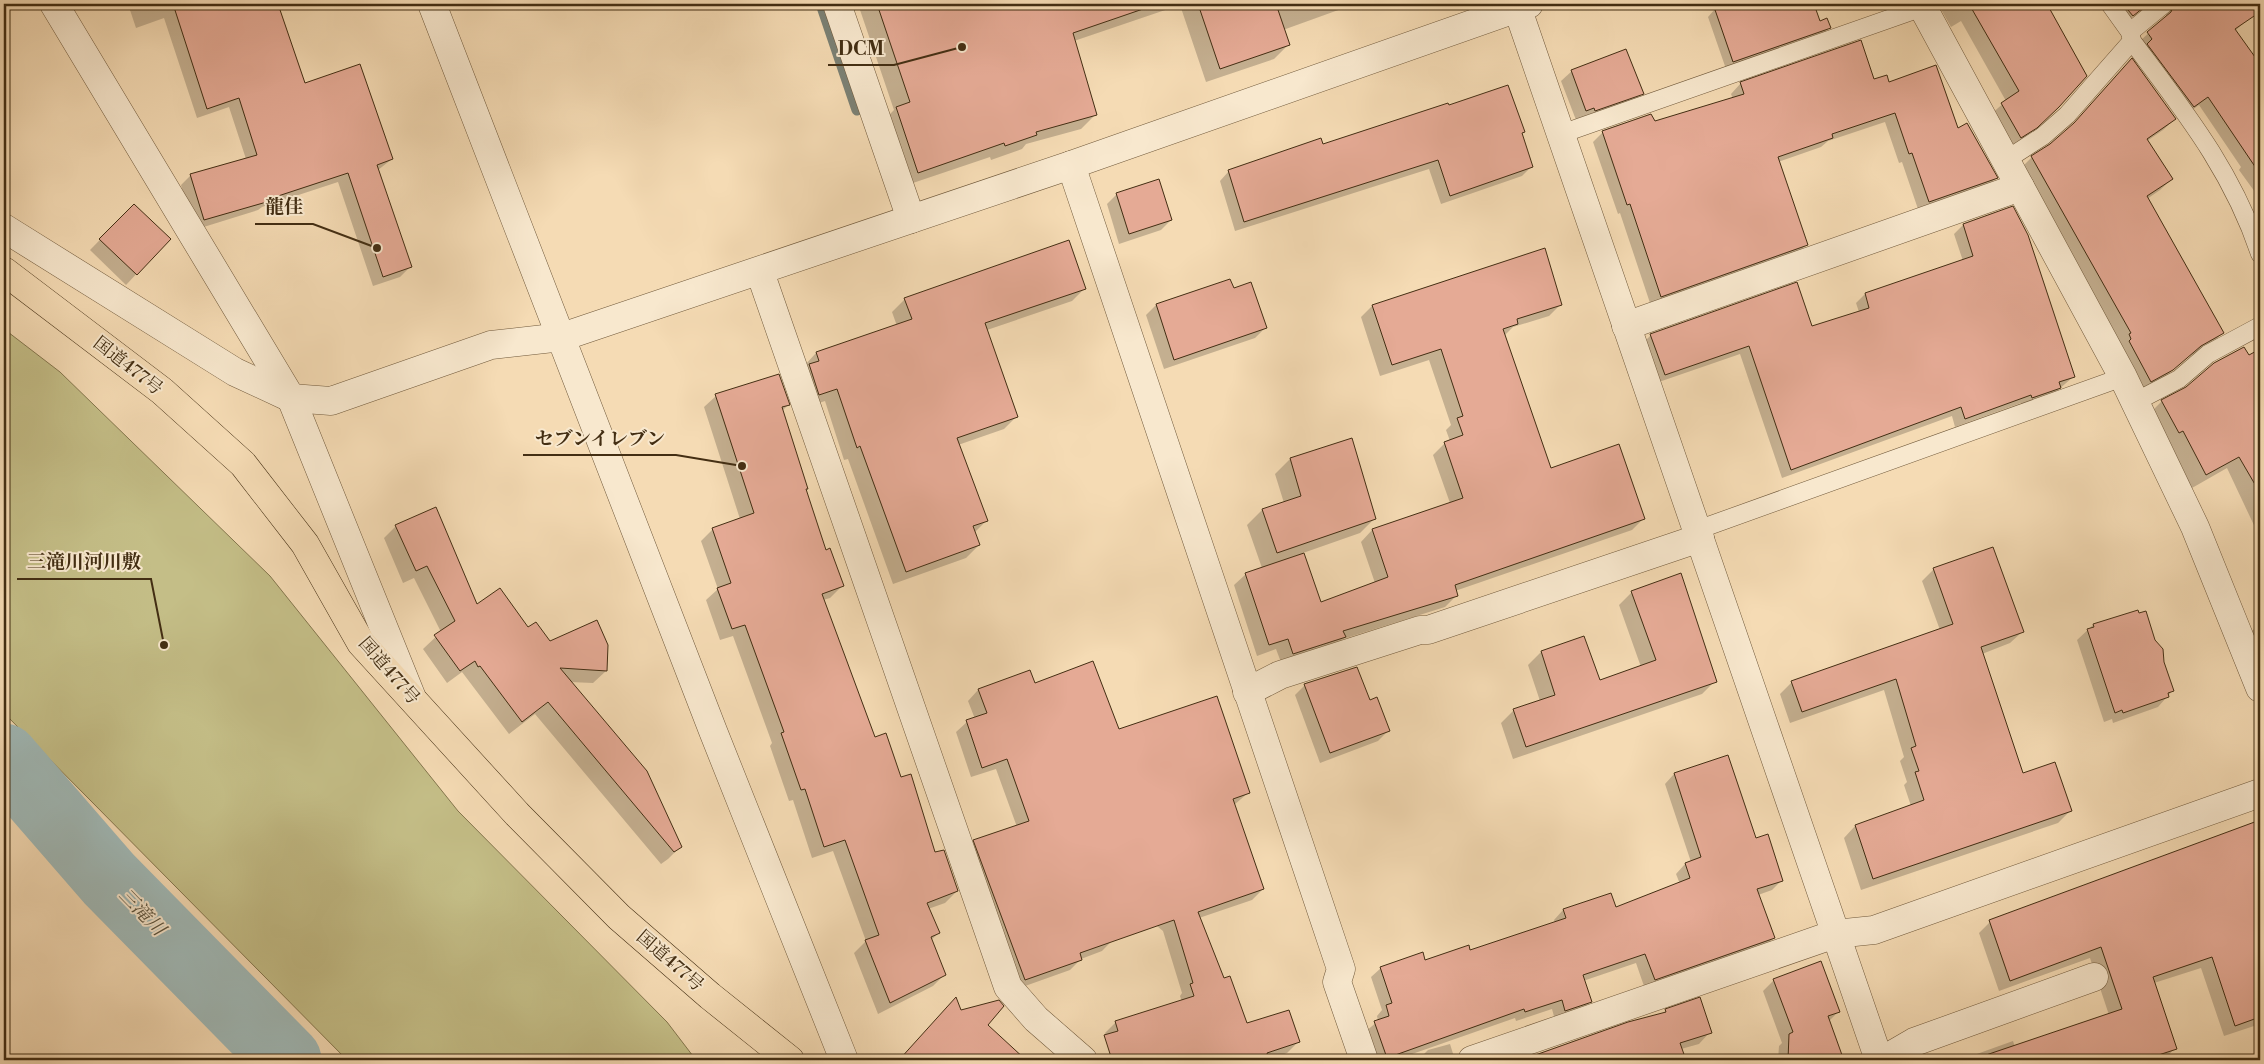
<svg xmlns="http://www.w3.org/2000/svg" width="2264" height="1064" viewBox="0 0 2264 1064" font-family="'Libre Bodoni','Noto Serif JP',serif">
<rect width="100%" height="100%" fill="#f5dbb4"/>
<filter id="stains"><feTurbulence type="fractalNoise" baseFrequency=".004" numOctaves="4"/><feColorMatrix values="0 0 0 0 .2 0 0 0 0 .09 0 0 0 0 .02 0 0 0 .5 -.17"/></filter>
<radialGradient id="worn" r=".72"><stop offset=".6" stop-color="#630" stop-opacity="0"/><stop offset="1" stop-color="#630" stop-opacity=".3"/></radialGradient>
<path fill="#c4be87" stroke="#84764d" d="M4,329l56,43 210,204 188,235 209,211 29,38h-349l-343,-347z"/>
<g fill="#0003">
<path d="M128,4h149l27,81 88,74 -14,11 32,97 -10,10 -27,9 -35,-104 -76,25 -4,3 -64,20 -13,-45 10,-10 55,-16 -17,-52 -32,11 -33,-100 -28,10z"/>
<path d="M858,4h497l-72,26 5,15 -14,14 -68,23 -26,-77 -106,36 22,73 -15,15 -55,15 -4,5 -31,11 -1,-3 -86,29 -22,-64 12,-12z"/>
<path d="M1731,4h81l7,19 10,5 -7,7 -96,34 -18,-52 7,-8z"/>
<path d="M1928,4h117l41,72 -40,43 -23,20 -15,10 -18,-34 16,-14 -45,-80 -10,6 -13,-23 -7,4z"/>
<path d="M2107,4h41l-24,20z"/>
<path d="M2159,4h77l13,14 -14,13 25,35v133l-21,-29 2,-3 -42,-62 -14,10 -46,-73 27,-25v-5z"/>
<path d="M1936,67l21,63 39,48 -10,10 -67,24 -17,-50 -3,1 -14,-41 -57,19 -7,6 -43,15 28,83 -10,10 -145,51 -31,-93 -2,1 -25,-72 10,-10 51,-9 79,-24 -2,-5 10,-11 14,46z"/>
<path d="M1572,71l70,22 -10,11 -56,16 -15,-39z"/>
<path d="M1448,107l73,27 10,33 -9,9 -81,28 -12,-35 -194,62 -15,-50 9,-10 93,-25z"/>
<path d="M2175,119l-12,11 -16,11 25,38 -12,11 -13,9 75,134 -11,12 -23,12 -28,24 -21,11 -119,-223 12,-12z"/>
<path d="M1117,194l54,26 -10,10 -42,14 -12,-40z"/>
<path d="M134,205l35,34 -43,46 -36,-35z"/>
<path d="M1963,225l110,152 -23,20 -27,10 -2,-4 -66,24 -3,-11 -170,62 -42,-124 -84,29 -14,-39 9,-9 160,-8 48,-15 -3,-9 9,-9 98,-33 -9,-27z"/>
<path d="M1544,249l17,55 -12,12 -36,11 -8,8 45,135 93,49 -11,11 -177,61 2,4 -12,12 -102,32 -10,10 -51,16 -6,-16 -19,7 -23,-71 12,-11 16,-6 -15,-43 15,-15 22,-7 -9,-29 15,-15 85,59 -15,15 -57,20 17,51 55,-21 -14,-41 11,-12 78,-27 -17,-48 12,-12 5,-2 -4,-11 5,-5 -22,-65 -49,16 -19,-59 11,-11z"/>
<path d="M1230,281l3,9 32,38 -10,10 -91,31 -18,-54 10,-10z"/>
<path d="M1085,288l-13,13 -85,29 30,86 -13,13 -46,16 28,76 -12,12 5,12 -13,13 -73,26 -45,-125 -4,1 -19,-59 -19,6 -2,-41 12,-13 81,-27 -5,-14 13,-13z"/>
<path d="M2260,350v188l-33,-70 -35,20 -23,-44 -21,-29 14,-14z"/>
<path d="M716,396l72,9 -6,6 25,77 -2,2 20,61 17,35 -12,12 -7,2 51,138 26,40 35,76 22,37 -12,12 -17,6 11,24 -8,7 14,34 -12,12 -55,28 -24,-61 12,-12 -33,-90 -21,7 -19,-58 -4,1 -19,-55 2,-3 -39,-107 -13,4 -14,-40 12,-11 -17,-48 12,-12 27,-10 -36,-112z"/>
<path d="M396,526l81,80 51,22 21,14 57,29 -13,12 -23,-1 110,165 -12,12 -7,5 -126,-150 -26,20 -47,-62 -15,11 -24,-34 18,-17 -27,-54 -11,5 -19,-45z"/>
<path d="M2260,539v11l-3,-7z"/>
<path d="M1934,569l88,63 -12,11 -28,11 41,120 47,37 -12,12 -197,67 -17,-52 11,-12 56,-20 -7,-21 3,-3 -7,-21 4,-4 -20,-67 -94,33 -10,-29 12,-12 148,-52 -18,-49z"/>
<path d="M1632,592l83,89 -13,13 -189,65 -12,-36 13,-13 26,-9 -12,-36 13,-13 43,-14 15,43 42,-14 -22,-62z"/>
<path d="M2093,625l70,37 10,28 -15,17 -45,16 -1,-4 -8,3 -27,-82z"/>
<path d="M2260,625v46l-15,-33 10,-10z"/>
<path d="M1035,685l83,46 130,62 -14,12 29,84 -11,11 -53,18 24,61 24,46 51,17 -11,11 -19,7h-102l-2,-7 -24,7h-26l-9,-27 11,-11 66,-20 -2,-6 2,-3 -19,-62 -23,-19 -38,39 -21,8 -11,11 -56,20 -51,-138 11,-11 43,-14 -21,-58 -25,8 -15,-45 11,-10 8,-3 -7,-18 10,-11z"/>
<path d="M1305,685l64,16 19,30 -10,10 -58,22 -25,-68z"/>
<path d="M1728,757l28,83 26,40 -10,10 -14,5 16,43 -10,9 -119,42 -9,-26 -53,18 7,21 -9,9 -26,9 -3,-11 -36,12 -1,-3 -120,42h-20l-10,-28 13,-11 -1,-5 5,-6 -11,-33 10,-9 44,-6 44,-10 86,-29 -1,-3 9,-10 47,-16 5,15 65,-25 -4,-10 9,-10 6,-2 -26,-78 9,-10z"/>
<path d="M2259,822l1,73 -9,3 9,28v98l-36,12 -23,-68 -47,15 21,65 -11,12h-204l53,-19 2,6 94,-32 -19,-57 -91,33 -20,-58 11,-11z"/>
<path d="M1774,980l65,31 -11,11 15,38h-65l1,-14 3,-3 -19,-52z"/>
<path d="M1666,1011l44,21 -11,12 -18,5 3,11h-119l-2,-6 99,-40z"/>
<path d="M960,1012l26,13 27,25 -10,10h-97l-3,-4z"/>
<path d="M1450,1044l5,16h-37l10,-10z"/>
</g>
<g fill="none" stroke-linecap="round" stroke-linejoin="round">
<path stroke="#7b8175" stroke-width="11" d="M821,4l36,106"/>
<path stroke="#a0b9b7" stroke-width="69" d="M4,758l105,121 178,181"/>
</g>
<g fill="#e5aa95" stroke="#432e13">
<path d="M173,4h105l27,79 55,-19 33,95 -16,6 35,102 -29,10 -35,-104 -79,26 1,2 -66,19 -14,-46 67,-19 -18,-57 -32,11z"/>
<path d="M877,4h265l1,5 -70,24 24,82 -61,17 1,3 -32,11 -1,-3 -86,30 -22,-66 14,-5z"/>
<path d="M1198,4h78l14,41 -70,24z"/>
<path d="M1713,4h101l6,17 7,-3 4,10 -98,34z"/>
<path d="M1969,4h78l40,72 -28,31 -22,21 -16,10 -20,-35 18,-12z"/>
<path d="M2123,4h25l-15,12z"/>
<path d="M2174,4h86v8l-25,17 25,35v110l-52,-77 -14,10 -47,-63 5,-5 -5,-7 24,-20z"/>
<path d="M1861,40l13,39 13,-4 2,7 47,-17 22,63 9,-5 31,55 -69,24 -17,-49 -3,1 -14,-41 -63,21 1,4 -55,19 30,88 -147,52 -31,-93 -3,1 -25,-74 49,-17 4,7 89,-27 -4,-12z"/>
<path d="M1626,49l18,45 -49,17 -1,-3 -8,3 -15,-41z"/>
<path d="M2132,58l44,61 -29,20 26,40 -26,17 77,137 -23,13 -28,24 -22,12 -22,-41 2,-2 -2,-5 2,-1 -100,-177 19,-12 24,-21z"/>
<path d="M1508,85l17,47 -3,1 11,34 -83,29 -12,-36 -194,62 -16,-52 93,-32 2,6 125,-41 1,2z"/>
<path d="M1159,179l13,41 -43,14 -13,-41z"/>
<path d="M134,204l37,35 -34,36 -38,-36z"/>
<path d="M2013,206l15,29 47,142 -16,5 2,6 -29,10 -1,-3 -66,24 -4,-12 -170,63 -42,-124 -84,29 -15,-41 147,-52 15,44 57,-18 -4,-15 108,-37 -10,-32z"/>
<path d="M1069,240l17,49 -101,34 33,94 -61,21 31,83 -15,5 7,19 -74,27 -46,-126 -3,2 -20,-59 -18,6 -10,-31 10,-3 -3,-9 96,-33 -8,-21z"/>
<path d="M1545,248l17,57 -45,14 1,5 -15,5 48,139 68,-24 26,75 -190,66 3,11 -115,35 3,6 -53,17 -5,-15 -19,6 -24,-72 59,-20 17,49 67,-25 -16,-48 91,-31 -19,-56 19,-7 -6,-17 6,-2 -22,-67 -49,16 -20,-60z"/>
<path d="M1230,279l4,9 17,-6 16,46 -93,32 -18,-56z"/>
<path d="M2244,347l5,8 11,-6v144l-21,-36 -33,18 -23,-44 -4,2 -18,-33 25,-13 28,-24z"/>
<path d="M779,374l11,31 -8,2 26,82h-2l20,61 4,-2 14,38 -22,8 53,143 11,-4 15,44 10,-3 24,78 9,-2 14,41 -31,12 13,30 -9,4 15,38 -56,28 -25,-63 14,-5 -34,-95 -21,7 -19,-58 -4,1 -20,-57 3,-1 -39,-107 -13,4 -15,-41 14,-5 -19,-55 42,-15 -39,-119z"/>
<path d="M1352,438l24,81 -99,34 -15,-44 39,-13 -11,-38z"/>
<path d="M436,507l41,97 23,-16 28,39 8,-5 14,19 47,-21 11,25 -1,26 -47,-3 87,103 35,76 -8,5 -126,-150 -26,20 -42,-56 -2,1 -3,-6 -15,10 -26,-36 21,-14 -28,-55 -11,5 -21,-46z"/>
<path d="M1993,547l31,85 -43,15 42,126 32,-11 17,49 -199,68 -18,-54 69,-25 -9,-28 4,-1 -8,-23 5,-2 -20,-67 -94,33 -11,-31 162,-57 -20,-56z"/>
<path d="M1681,573l36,109 -191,65 -13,-38 42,-14 -14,-44 43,-15 16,44 56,-20 -25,-69z"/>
<path d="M2138,610l1,3 7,-2 9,29 8,9 1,13 10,29 -6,2 1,4 -46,16 -1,-3 -7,3 -28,-84 7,-2 -1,-3z"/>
<path d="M1093,661l26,68 98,-33 33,97 -17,6 31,90 -66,23 26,66 6,-2 17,47 42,-13 11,32 -33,11 2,7h-157l-8,-25 14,-4 -3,-10 79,-25 -4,-12 3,-1 -19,-63 -94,33 2,7 -57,20 -52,-140 56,-19 -22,-62 -25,9 -16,-48 21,-7 -9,-24 52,-19 5,13z"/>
<path d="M1357,667l13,33 7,-3 13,34 -60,22 -26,-69z"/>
<path d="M1728,755l28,83 12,-4 15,47 -26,8 18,49 -120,42 -10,-26 -62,21 9,27 -27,9 -3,-11 -37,12 -1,-3 -137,49 -13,-37 15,-5 -3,-11 6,-2 -12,-36 43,-15 2,8 44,-15 1,5 96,-32 -3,-9 48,-16 5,14 74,-29 -5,-15 16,-6 -27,-84z"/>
<path d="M2260,820v197l-25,9 -23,-69 -59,20 24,72 -34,11h-156l-1,-5 136,-46 -21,-62 -91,34 -21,-61z"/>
<path d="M1821,961l19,51 -12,4 14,39 -18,5h-36l1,-26 4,-2 -20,-53z"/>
<path d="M956,997l5,13 38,-10 5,6 -16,19 38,35h-127z"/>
<path d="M1700,997l12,36 -32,10 6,17h-159v-2l101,-36 38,-10 -1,-3z"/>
</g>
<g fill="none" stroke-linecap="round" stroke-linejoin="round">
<g stroke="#70593b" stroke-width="19">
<g id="service">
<path d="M2110,4l20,28 2,9c52,70 100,129 128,213"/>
<path d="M2130,32l34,-28"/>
<path d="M1561,134l362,-127"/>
<path d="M2006,160l37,-24 24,-21 65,-74"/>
<path d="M2135,402l44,-23 29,-25 52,-28"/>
<path d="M1697,530l426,-153"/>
</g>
</g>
<g stroke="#70593b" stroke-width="29">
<g id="minor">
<path d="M54,4l237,394 121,300"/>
<path d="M837,4l74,215"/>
<path d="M1921,4l202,373 72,150 65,161"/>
<path d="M1517,7l362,1053"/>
<path d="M1071,165l270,804 -4,13 27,78"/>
<path d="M4,228l231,144 56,26"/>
<path d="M760,272l248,715 28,32 47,41"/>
<path d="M1626,326l394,-139"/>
<path d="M1247,692l33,-17 140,-45h8l272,-92"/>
<path d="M1472,1060l363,-126 39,-4 386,-137"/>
<path d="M1883,1060l31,-18 180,-65"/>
</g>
</g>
<g stroke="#70593b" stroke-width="29">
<g id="tertiary">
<path d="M432,4l281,727 131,329"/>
<path d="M291,398l40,3 160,-56 71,-8 509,-172 458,-161"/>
</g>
</g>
<g stroke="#432e13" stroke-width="29">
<path id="trunk" d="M4,271l158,120 81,73 62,80 56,99 156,171 102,103 91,79 80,64"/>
</g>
<use href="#service" stroke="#f8e8ce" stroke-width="18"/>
<use href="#minor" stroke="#f8e8ce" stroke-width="28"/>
<use href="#tertiary" stroke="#f8e8ce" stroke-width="28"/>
<use href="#trunk" stroke="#f5dbb4" stroke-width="28"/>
</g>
<g text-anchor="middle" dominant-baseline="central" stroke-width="4" stroke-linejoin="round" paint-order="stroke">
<g font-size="18" fill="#432e13" stroke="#f8e8ce">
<text transform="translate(128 366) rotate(38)">国道477号</text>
<text transform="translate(389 671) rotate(49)">国道477号</text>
<text transform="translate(670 961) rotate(41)">国道477号</text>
</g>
<g font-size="19" font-style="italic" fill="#5a513c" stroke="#f8e8ce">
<text transform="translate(142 912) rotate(46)">三滝川</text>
</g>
</g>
<path fill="none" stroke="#432e13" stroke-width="2" d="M962 47L894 65H828M377 248L313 224H255M742 466L676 455H523M164 645L151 579H17"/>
<g fill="#432e13" stroke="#f8e8ce" stroke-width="2">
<circle cx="962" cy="47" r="5"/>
<circle cx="377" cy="248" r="5"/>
<circle cx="742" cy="466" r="5"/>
<circle cx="164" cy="645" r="5"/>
</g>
<g font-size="19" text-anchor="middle" font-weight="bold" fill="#432e13" stroke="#f8e8ce" stroke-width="4" stroke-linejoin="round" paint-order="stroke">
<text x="861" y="55">DCM</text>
<text x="284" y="213">龍佳</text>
<text x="600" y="445">セブンイレブン</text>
<text x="84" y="568">三滝川河川敷</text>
</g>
<rect width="2264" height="1064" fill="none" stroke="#f5dbb4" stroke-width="20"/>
<rect x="5" y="5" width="2254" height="1054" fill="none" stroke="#432e13" stroke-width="2.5"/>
<rect x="10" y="10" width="2244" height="1044" fill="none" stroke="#432e13"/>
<rect width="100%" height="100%" filter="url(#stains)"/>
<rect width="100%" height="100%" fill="url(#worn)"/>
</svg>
